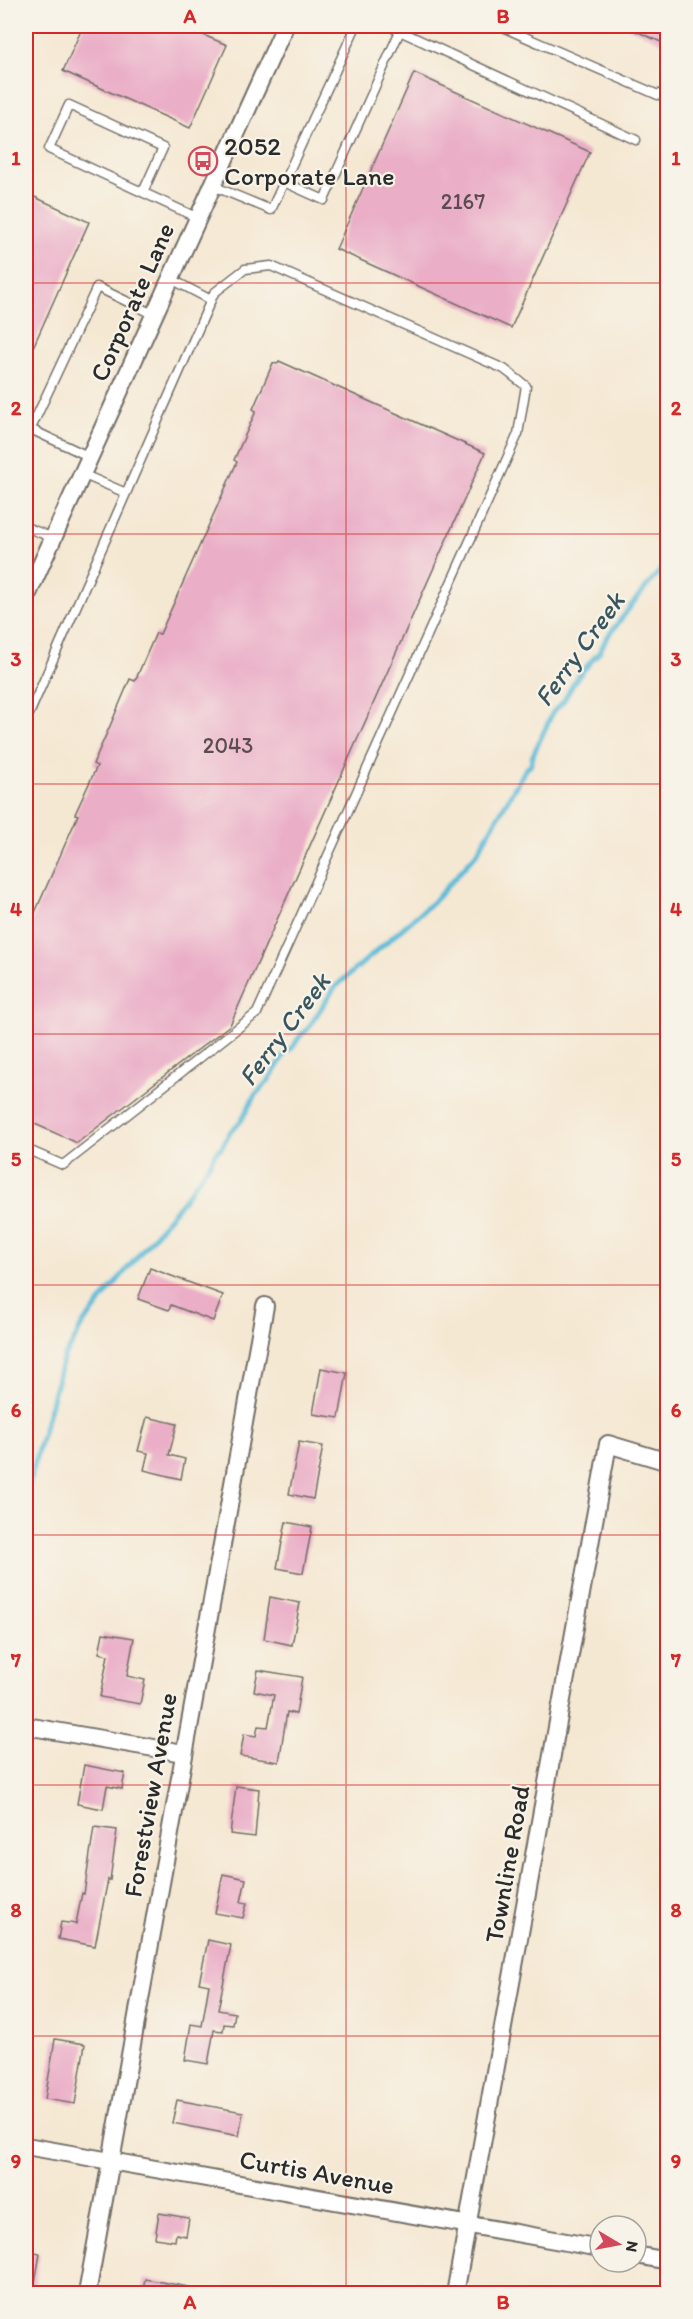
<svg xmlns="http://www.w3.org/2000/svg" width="693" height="2319" viewBox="0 0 693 2319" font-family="Itim,sans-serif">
<rect width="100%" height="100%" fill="#f7f3e8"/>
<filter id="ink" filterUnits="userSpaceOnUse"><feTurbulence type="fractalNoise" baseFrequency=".0167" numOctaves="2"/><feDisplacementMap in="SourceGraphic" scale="12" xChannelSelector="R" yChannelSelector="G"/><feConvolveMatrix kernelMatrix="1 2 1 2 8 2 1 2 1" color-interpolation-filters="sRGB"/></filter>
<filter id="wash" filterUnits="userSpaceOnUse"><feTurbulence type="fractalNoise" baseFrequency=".008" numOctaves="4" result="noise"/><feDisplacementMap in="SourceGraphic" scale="24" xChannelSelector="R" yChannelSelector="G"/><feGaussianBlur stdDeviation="1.35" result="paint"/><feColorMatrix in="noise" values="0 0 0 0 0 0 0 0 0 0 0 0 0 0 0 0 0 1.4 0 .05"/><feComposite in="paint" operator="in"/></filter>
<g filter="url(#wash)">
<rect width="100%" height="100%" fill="#f5e8d3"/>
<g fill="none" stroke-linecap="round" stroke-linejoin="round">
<path stroke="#5abbd8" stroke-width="5" d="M26,1494l38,-138c10,-10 13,-25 21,-35 6,-7 11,-12 16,-20l83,-102 27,-37 4,-9 6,-5 9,-16 11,-11 14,-26 14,-15 17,-28 6,-4 8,-12 7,-6 28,-43 99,-86 43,-48 48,-83 6,-5 1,-8 21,-45 10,-10 13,-23 24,-28 6,-12 28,-37 34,-41"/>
</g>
<g id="blocks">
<g fill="#eaaec7">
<path d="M83,26h99l45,19 -37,83 -127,-57z"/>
<path d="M624,26h44v19z"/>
<path d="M414,73l176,79 -79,176 -175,-79z"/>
<path d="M26,193l63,29 -63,141z"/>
<path d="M279,361l206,92 -255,572 -153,118 -51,-23v-187l52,-118 -3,-1 22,-48 -4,-2 17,-38 20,-47 5,2 21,-48 4,1 77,-172 -3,-2 22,-49 -3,-2 20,-46 4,1z"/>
<path d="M150,1268l73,27 -10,26 -42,-16 -2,5 -31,-11z"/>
<path d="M321,1368l26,5 -8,45 -26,-4z"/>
<path d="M147,1417l30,7 -8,31 16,4 -4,20 -37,-9 4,-17 -10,-2z"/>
<path d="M299,1442l24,4 -10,53 -24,-5z"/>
<path d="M286,1522l26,5 -9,46 -26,-5z"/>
<path d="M270,1597l30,6 -8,42 -28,-6z"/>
<path d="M103,1633l31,5 -7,38 18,4 -5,24 -40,-7 8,-42 -9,-2z"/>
<path d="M258,1670l44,7 -6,37 -9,-2 -8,50 -39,-6 4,-22 12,2 2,-10 10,1 6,-32 -20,-4z"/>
<path d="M84,1765l41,8 -3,16 -15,-3 -4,23 -26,-5z"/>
<path d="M236,1786l23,3 -4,48 -25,-3z"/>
<path d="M94,1827l23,3 -7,50 -2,-1 -13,67 -37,-7 3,-17 15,2 6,-31 2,1z"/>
<path d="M223,1874l23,5 -5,23 6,1 -4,15 -28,-5z"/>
<path d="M208,1940l23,5 -13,65 17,3 -2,12 -9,-1 -1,7 -9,-1 -6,34 -23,-4 6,-36 11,2 7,-41 -10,-2z"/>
<path d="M55,2039l30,5 -10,60 -30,-5z"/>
<path d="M177,2100l66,12 -4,24 -67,-13z"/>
<path d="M159,2213l30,5 -3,18 -10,-2 -1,7 -20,-3z"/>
<path d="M26,2251l14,3 -7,40h-7z"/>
<path d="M145,2279l44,8 -1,7h-46z"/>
</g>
</g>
</g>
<g filter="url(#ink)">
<use href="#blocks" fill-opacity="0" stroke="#726d66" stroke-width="1.5"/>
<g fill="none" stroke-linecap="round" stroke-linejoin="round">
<g stroke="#726d66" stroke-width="11">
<g id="lane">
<path d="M389,26l247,114"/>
<path d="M500,26l158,69 10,-5"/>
<path d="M284,182l40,18 76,-169"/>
<path d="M213,186l58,24 85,-184"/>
<path d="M143,192l20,-44 -94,-43 -20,44 149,69"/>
<path d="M171,279l40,21"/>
<path d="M26,427l64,30"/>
<path d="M26,439l71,-152 58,28"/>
<path d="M82,474l44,19"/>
<path d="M26,527l27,11"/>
<path d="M26,721l188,-428 31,-24 26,-3 233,103 22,17 -8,48 -261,579 -194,152 -37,-16"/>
</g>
</g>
<g stroke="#726d66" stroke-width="20">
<g id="street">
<path d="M26,598l259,-572"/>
<path d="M26,1726l157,27"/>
<path d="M26,2146l574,102"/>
<path d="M636,2255l32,6"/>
<path d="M87,2294l178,-988"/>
<path d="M455,2294l153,-850 60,18"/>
</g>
</g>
<use href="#lane" stroke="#fff" stroke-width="8"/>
<use href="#street" stroke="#fff" stroke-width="16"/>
</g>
</g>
<path fill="none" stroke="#d62828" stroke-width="1.5" stroke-opacity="0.55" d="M346,26v2268M26,283h642M26,534h642M26,784h642M26,1034h642M26,1285h642M26,1535h642M26,1785h642M26,2036h642"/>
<defs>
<g id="bus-ring" transform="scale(1.5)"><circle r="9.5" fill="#f7f3e8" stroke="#d1495b" stroke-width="1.5"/><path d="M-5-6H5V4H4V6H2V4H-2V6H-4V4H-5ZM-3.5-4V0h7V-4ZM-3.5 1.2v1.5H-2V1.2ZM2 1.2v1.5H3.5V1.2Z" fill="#d1495b"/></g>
</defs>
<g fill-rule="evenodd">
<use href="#bus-ring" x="203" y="161"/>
</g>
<g text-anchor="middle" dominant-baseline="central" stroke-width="4.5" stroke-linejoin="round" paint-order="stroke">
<g font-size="22" fill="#5b4c52">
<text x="463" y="201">2167</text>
<text x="228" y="745">2043</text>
</g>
<g font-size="26" fill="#2b2b2b" stroke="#f7f3e8" text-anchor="start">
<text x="224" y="146">2052<tspan x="224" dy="30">Corporate Lane</tspan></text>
</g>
<g font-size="26" fill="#2b2b2b" stroke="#f7f3e8">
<text transform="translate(132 302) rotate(-66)">Corporate Lane</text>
<text transform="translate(150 1795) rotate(-80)">Forestview Avenue</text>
<text transform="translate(507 1864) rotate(-80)">Townline Road</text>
<text transform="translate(317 2172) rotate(10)">Curtis Avenue</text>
</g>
<g font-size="27" font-style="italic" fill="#39565f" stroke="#f7f3e8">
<text transform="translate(579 649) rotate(-54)">Ferry Creek</text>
<text transform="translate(284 1029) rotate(-53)">Ferry Creek</text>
</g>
</g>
<rect width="693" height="2319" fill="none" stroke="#f7f3e8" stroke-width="66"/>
<g transform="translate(618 2244) rotate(100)"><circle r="28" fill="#f7f3e8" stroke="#a5a39c" stroke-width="1.5"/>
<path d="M0-4.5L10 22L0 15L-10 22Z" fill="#d1495b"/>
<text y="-9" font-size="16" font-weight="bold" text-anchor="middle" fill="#2b2b2b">N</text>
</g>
<rect x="33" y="33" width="627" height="2253" fill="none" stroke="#d62828" stroke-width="2"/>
<g font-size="20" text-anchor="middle" font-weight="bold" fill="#d62828">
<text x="190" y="23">A</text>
<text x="503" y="23">B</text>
<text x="16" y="165">1</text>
<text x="676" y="165">1</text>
<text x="16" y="415">2</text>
<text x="676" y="415">2</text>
<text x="16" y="666">3</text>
<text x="676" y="666">3</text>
<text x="16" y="916">4</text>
<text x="676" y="916">4</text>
<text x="16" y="1166">5</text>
<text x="676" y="1166">5</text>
<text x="16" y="1417">6</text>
<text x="676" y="1417">6</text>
<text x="16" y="1667">7</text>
<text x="676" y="1667">7</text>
<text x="16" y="1917">8</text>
<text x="676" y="1917">8</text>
<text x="16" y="2168">9</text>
<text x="676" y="2168">9</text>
<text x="190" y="2309">A</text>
<text x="503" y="2309">B</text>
</g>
</svg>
